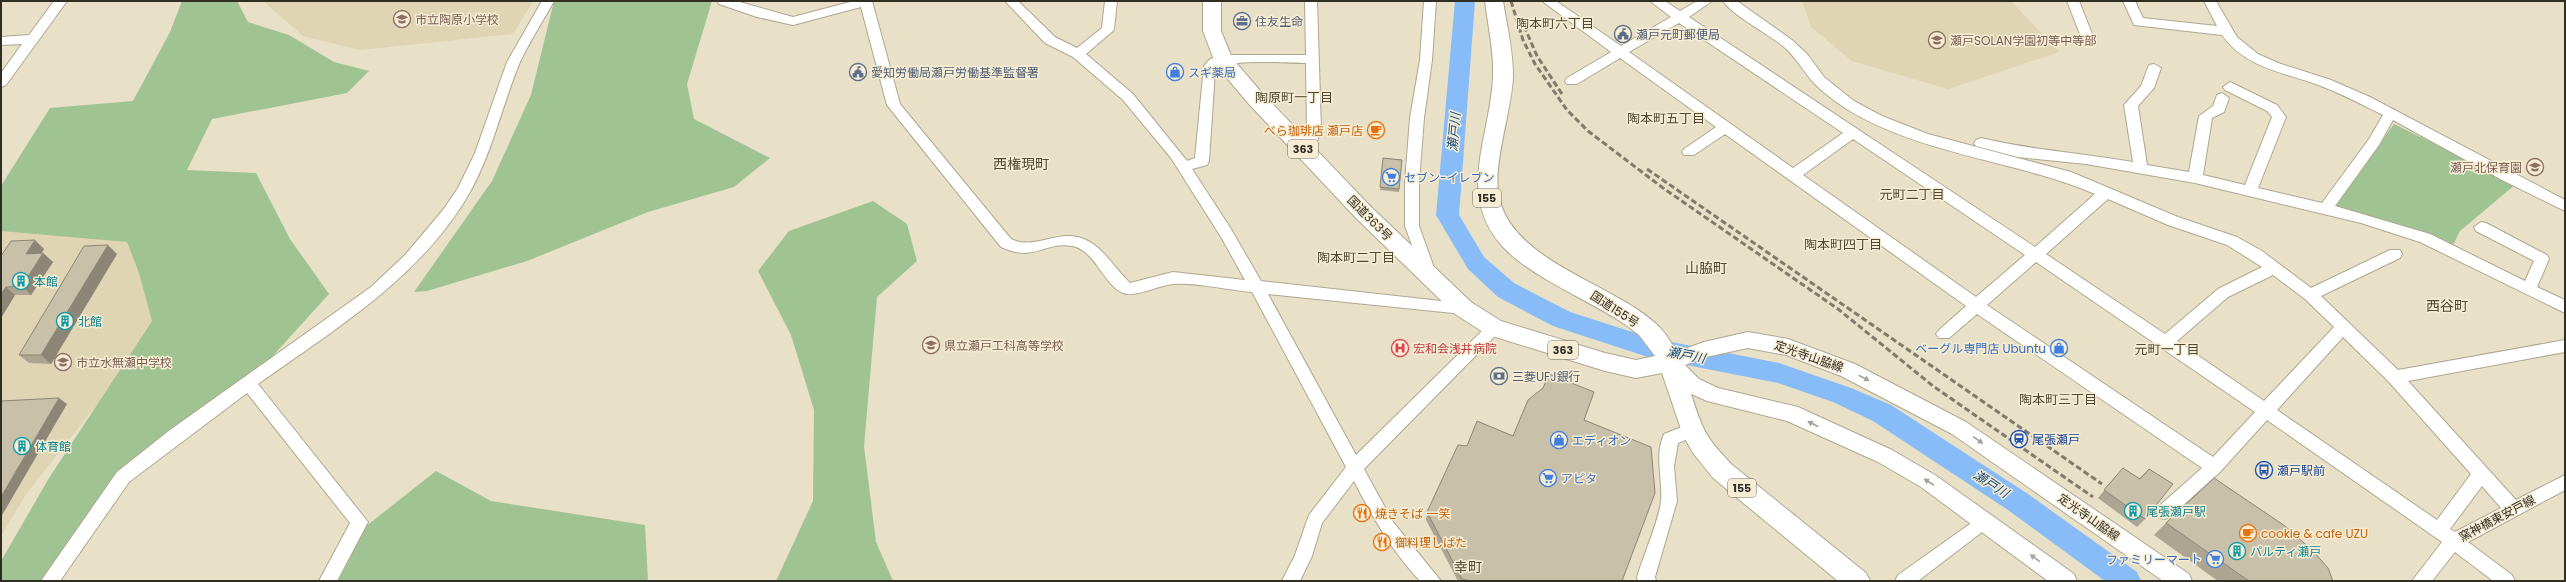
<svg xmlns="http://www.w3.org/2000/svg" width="2566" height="582" viewBox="0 0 2566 582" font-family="Poppins,'Noto Sans JP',sans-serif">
<rect width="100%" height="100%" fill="#e8e0c7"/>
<g fill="#dfd4b4">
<path d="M263,1h270l-20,33 -153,16 -57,-14z"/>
<path d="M1802,1h209l48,51 -111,37 -96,-28 -41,-34z"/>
<path d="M1,231l130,9 21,81 -54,82 -72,91 -25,42z"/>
</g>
<g fill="#a0c393">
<path d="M182,1h55l11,21 41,13 45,27 35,9 -22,22 -135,26 -25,51 69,3 34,66 39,55 -69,76 -137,96 -78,115h-44v-20l48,-83 103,-157 -13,-48 -12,-31 -126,-11v-45l49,-78 83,-7 37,-69z"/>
<path d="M554,1h158l-25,83 7,35 76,39 -36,29 -86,25 -121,49 -100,30 -13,1 78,-111 39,-86z"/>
<path d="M2394,124l122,60 -56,47 -9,18 -117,-43z"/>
<path d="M873,201l34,23 10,37 -40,36 -13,149 12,96 17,39h-117l37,-80 1,-91 -23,-75 -33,-64 31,-40z"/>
<path d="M436,471l55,30 154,24 3,56h-311l28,-54z"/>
</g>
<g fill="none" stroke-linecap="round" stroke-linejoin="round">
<path fill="#87bcf8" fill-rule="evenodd" d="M1455,1h20l-16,214 25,42 30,26 56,29 81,26 128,25 72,25 40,17 137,89 109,78 4,9h-36l-97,-71 -135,-89 -40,-19 -55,-19 -127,-25 -98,-32 -55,-29 -30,-28 -32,-54z"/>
<g stroke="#afa790" stroke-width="2">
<g id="minor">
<path d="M54,1h13l-61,84 -5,2v-14l21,-29 -21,1v-8l28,-2z"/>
<path d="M542,1h12c-11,20 -24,40 -34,61 -18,43 -27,89 -50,130 -48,85 -135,137 -212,192l110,138 -31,59h-18l31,-58 -103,-130 -118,89 -69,99h-19l76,-109 53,-42 201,-143 34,-32 38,-45 15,-22 17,-35 32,-91z"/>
<path d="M717,1h19l57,16 61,-16h18l28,103 111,135c25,12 49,-12 75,1 18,8 29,29 44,43l43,-11 72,8 -24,-43 -50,-79 -48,-58 -50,-43 -28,-14 -40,-42h13l37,36 22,11 25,-20 3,-27h12l-3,29 -28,24 47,40 54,67 8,-3 9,-92 6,-7 22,-4h74l-1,-54h12l4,129 -9,26h-10l-2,-3 7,-23 -1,-67c-18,0 -80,-5 -91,7l-6,91 -2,4 -15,4 39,60 30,52 207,23 3,4 -3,4 -5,2 -195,-20 88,161 133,-131h10l3,4 -3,4 -135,137 29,53 48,59h-21c-28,-30 -47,-63 -66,-100l-32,42 -10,33 -12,25h-18l13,-26 14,-40 37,-48 -94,-175c-23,-2 -58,-10 -79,-8 -13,1 -39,14 -50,9 -20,-9 -28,-43 -51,-47 -28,-5 -37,17 -71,1l-114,-142 -26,-98 -68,18 -36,-8 -38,-13z"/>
<path d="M1424,1h12l-4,59 -8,58 -5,64v44l18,50 -2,4h-10l-2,-4 -18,-50v-44l5,-64 10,-58z"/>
<path d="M1542,1h14l65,45 50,-29 -21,-16h15l15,10 17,-10h15l-23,16 346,230 60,-53c-80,-34 -175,-39 -250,-86 -10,-7 -23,-16 -31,-25 -11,-12 -18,-26 -31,-37 -15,-12 -51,-31 -60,-45h14l55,39 16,15 16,22 30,24 28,15 46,18 143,38 107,45 59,20 25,14 49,37 79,-38h10l2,4 -2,4 -79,38 77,74 167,-30v12l-157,29 108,119 49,-25v15l-97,52 44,33 3,6h-22l-38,-29 -23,29h-20l30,-39 -175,-122 -47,52 -50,45 -6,2 -6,-2 -2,-5 2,-5 44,-39 -225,-154 -28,24h-10l-3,-4 3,-4 27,-24 -241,-172 -31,21h-10l-2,-3 2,-3 32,-22 -96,-69 -43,26h-10l-2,-3 2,-3 44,-26zM1679,23l164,110 -50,35 -164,-116zM1853,139l172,116 -49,42 -173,-122zM2108,199l60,26 59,20 35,22 -44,22 -53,45 -119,-80zM2036,262l219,150 -42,45 -226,-152zM2273,275l32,24 29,28 -70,74 -87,-60 51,-44zM2343,337l46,45 82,92 -34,46 -160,-110zM2482,486l19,22 -46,24 -5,-3z"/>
<path d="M2067,1h12l15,38 -1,3h-10z"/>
<path d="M2123,1h12l8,17 74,8 -13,-25h12l21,36 21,17 20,9 53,17 39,17 195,103v11l-63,-31 -109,-60 -14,25 -44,61 95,28 95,47 9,-20 -58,-30 -2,-4 7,-5 5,1 61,32 2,4 -12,28 28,13v13l-145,-71 -59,-19 -166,-40 -109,-19 -68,-7 -42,-11 -2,-3 2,-3 5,-2c50,12 101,15 152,24l-9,-57 17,-19 8,-21 5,-1 7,4 -7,20 -16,18 9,59 42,7 10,-56 14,-10 4,-11 5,-2 7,5 -5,14 -12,6 -9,57 42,10 27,-68 -5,-6 -42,-21 -2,-3 7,-5 47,23 9,12 -28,71 64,15 47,-64 14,-24c-20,-10 -41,-21 -62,-29 -36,-14 -75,-17 -99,-51l-88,-10z"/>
<path d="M1692,423l6,2 2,5 -2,5 -20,8 -4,23 3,35 -22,76 1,4h-18l-1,-4c6,-20 22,-57 24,-76 2,-23 -7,-45 3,-67z"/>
<path d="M1984,514l6,2 2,5 -2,5 -72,55h-23l3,-6z"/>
</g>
</g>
<g stroke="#afa790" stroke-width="2">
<path id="major" d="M1748,332l40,7 67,25 111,58 223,152 3,7h-29l-211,-147 -111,-58 -55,-21 -38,-7 -42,9 -21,8 14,14 19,9 80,19 94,43 43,25 139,99 3,7h-29l-127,-94 -43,-25 -91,-41 -80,-20 -22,-10 -26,-28 3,-6 42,-15z"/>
</g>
<g stroke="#afa790" stroke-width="2">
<path id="highway" d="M1203,1h18v30l11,27 30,35 108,113 101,96 30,19 104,32 31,7 19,-4 -16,-21 -13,-10c-37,-25 -94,-47 -123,-78 -48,-53 -12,-110 -10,-171 1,-25 -5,-50 -8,-75h18c4,25 10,50 10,75 -1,36 -23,94 -13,126 18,60 109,81 154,120 31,27 33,70 49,105 6,14 18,26 28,37l135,109 4,8h-32l-125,-103 -20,-25 -10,-18 -21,-62 -26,5 -31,-7 -119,-37 -31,-20 -99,-96 -108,-115 -32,-38 -13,-34z"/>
</g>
<use href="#minor" fill="#fff" fill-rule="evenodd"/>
<use href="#major" fill="#fff" fill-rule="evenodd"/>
<use href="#highway" fill="#fff" fill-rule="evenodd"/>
<g stroke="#807b6a" stroke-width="3" stroke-dasharray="6 3" stroke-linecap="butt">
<path d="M1511,1l12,39 12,24 32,46 21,21 75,57 175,121 95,77 160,111"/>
<path d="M1524,26l13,30 25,38"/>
<path d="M1647,169l455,315"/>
</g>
</g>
<g fill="#ada591">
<path d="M1383,158l19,2 -3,32 -19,-2z"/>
<path d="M44,249l-2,4h1l10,9 -22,33h-16l-14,23v-62z"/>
<path d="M117,254l-66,110 -22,-1 -10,-8z"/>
<path d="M1584,421l38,160h-164l-32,-61 1,-8 40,-66z"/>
<path d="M2149,469l-4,50 -8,8 -39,-29 18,-22 23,3z"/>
<path d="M2166,523l167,58h-115l-64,-46z"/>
</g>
<g fill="#8d8676">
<path d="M35,240l9,9 -9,13 -9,-8z"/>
<path d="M108,245l9,9 -66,110 -10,-9z"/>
<path d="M43,253l10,9 -22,33 -9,-9z"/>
<path d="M6,287l9,8 -14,23v-24z"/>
<path d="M59,398l8,6 -66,113v-20z"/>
</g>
<g fill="#c9c0a9" stroke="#8d8676">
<path d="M1383,158l19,2 -3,29 -19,-2z"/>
<path d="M35,240l-9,14 17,-1 -21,33 -16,1 -5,7v-38l10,-15z"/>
<path d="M108,245l-67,110h-22l49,-82 16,-27z"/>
<path d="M1549,374l45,18 -10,28 67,27 4,46 -33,88h-151l-9,-2 -35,-67 31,-67 9,1 10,-25 36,15 15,-36 15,-12z"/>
<path d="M59,398l-58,99v-96z"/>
<path d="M2123,468l17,11 9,-10 24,15 -28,35 -41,-29z"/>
<path d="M2214,478l71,48 28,25 15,17 5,13h-84l-83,-58z"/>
</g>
<defs><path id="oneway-solid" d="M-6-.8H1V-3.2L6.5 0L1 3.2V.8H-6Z"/></defs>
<g fill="#a2a09c">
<use href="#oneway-solid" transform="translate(1864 378) rotate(27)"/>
<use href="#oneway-solid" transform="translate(1813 424) rotate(-153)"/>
<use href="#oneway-solid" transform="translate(1978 440) rotate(35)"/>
<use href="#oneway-solid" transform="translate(1929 482) rotate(-147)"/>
<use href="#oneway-solid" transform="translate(2035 558) rotate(-144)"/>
</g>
<defs>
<g id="school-ring" transform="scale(0.9)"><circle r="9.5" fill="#f6edd4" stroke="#8d6e63" stroke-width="1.5"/><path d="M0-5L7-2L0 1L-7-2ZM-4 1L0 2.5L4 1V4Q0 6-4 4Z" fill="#8d6e63"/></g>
<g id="office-ring" transform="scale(0.9)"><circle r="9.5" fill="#f6edd4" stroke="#5c6f8a" stroke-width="1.5"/><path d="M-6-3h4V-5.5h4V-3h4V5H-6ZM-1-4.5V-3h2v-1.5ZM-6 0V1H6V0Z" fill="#5c6f8a"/></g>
<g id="civic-ring" transform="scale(0.9)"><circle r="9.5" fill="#f6edd4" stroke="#5c6f8a" stroke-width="1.5"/><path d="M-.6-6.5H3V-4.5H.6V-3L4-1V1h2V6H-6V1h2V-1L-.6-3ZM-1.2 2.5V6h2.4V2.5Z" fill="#5c6f8a"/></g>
<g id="shop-ring" transform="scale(0.9)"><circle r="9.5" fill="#f6edd4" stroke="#3f7fe0" stroke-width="1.5"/><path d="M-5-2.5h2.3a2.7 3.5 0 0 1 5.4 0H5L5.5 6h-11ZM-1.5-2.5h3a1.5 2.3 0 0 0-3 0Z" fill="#3f7fe0"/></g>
<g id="cafe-ring" transform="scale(0.9)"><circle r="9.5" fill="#f6edd4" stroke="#e8710a" stroke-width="1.5"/><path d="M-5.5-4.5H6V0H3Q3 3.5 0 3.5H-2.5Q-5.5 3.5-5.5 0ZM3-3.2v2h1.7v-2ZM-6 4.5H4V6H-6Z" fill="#e8710a"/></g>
<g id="supermarket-ring" transform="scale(0.9)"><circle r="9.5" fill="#f6edd4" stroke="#3f7fe0" stroke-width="1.5"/><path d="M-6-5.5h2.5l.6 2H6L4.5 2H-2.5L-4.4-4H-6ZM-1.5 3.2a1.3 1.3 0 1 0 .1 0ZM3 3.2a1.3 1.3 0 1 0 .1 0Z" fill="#3f7fe0"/></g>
<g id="building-ring" transform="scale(0.9)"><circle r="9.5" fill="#f6edd4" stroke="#0f9aa8" stroke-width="1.5"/><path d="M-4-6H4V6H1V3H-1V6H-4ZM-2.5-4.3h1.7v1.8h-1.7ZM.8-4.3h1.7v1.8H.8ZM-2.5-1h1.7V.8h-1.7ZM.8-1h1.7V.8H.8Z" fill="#0f9aa8"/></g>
<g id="hospital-ring" transform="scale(0.9)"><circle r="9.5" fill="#f6edd4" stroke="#e0444e" stroke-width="1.5"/><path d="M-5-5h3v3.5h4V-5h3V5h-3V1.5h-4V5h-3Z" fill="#e0444e"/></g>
<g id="bank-ring" transform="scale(0.9)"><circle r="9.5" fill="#f6edd4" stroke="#5c6f8a" stroke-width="1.5"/><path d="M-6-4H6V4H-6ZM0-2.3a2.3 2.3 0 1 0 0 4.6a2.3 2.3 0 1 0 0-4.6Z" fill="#5c6f8a"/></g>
<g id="station-ring" transform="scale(0.9)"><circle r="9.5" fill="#f6edd4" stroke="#1a4fb4" stroke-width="1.5"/><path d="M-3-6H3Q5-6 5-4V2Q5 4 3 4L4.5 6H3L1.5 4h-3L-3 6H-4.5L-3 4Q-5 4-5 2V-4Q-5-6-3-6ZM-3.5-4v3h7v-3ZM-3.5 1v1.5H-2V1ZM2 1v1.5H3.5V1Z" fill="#1a4fb4"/></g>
<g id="bus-ring" transform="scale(0.9)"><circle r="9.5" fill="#f6edd4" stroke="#1a4fb4" stroke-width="1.5"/><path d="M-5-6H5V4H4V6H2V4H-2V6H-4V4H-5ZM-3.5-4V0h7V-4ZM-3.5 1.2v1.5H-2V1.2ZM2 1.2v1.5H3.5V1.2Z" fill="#1a4fb4"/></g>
<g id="restaurant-ring" transform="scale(0.9)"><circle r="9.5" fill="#f6edd4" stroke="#e8710a" stroke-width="1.5"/><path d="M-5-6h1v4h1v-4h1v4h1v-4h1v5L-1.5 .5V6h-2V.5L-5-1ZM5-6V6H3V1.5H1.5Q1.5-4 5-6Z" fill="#e8710a"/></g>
</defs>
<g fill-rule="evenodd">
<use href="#school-ring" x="402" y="19"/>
<use href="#office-ring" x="1242" y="21"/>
<use href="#civic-ring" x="1623" y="34"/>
<use href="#school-ring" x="1937" y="40"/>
<use href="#civic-ring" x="858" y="72"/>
<use href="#shop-ring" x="1175" y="72"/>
<use href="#cafe-ring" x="1376" y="130"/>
<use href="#school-ring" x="2535" y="167"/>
<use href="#supermarket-ring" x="1391" y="177"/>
<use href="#building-ring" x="21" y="281"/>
<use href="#building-ring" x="65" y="321"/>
<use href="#school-ring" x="931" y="345"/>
<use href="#hospital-ring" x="1400" y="348"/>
<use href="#shop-ring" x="2059" y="348"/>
<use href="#school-ring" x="63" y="362"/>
<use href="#bank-ring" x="1499" y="376"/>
<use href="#station-ring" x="2019" y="439"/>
<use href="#shop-ring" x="1559" y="440"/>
<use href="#building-ring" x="22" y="446"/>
<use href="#bus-ring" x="2264" y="470"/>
<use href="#supermarket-ring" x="1548" y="478"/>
<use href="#building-ring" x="2133" y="511"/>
<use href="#restaurant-ring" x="1362" y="513"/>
<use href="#cafe-ring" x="2248" y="533"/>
<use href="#restaurant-ring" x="1382" y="542"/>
<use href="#building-ring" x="2237" y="551"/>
<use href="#supermarket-ring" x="2215" y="559"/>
</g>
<g text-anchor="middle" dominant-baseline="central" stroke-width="3" stroke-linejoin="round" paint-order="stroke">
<g fill="#f6edd4" stroke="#6b6758" stroke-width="1">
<rect x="1288" y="140" width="30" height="18" rx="3"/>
<rect x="1473" y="189" width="28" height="18" rx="3"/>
<rect x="1548" y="341" width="30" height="18" rx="3"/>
<rect x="1728" y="479" width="28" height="18" rx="3"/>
</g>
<g font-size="11" font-weight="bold" fill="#302d23">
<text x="1303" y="149">363</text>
<text x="1487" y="198">155</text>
<text x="1563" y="350">363</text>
<text x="1742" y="488">155</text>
</g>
<g font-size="12" fill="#785e54" stroke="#f6edd4" text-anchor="start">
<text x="415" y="19">市立陶原小学校</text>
<text x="1950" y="40">瀬戸SOLAN学園初等中等部</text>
<text x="2522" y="167" text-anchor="end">瀬戸北保育園</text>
<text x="944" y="345">県立瀬戸工科高等学校</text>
<text x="76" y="362">市立水無瀬中学校</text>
</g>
<g font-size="12" fill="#4e5e75" stroke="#f6edd4" text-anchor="start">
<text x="1255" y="21">住友生命</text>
<text x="1636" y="34">瀬戸元町郵便局</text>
<text x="871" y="72">愛知労働局瀬戸労働基準監督署</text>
<text x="1512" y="376">三菱UFJ銀行</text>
</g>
<g font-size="12" fill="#366cbe" stroke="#f6edd4" text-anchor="start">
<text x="1188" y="72">スギ薬局</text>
<text x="1404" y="177">セブン-イレブン</text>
<text x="2046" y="348" text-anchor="end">ベーグル専門店 Ubuntu</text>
<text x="1572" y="440">エディオン</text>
<text x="1561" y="478">アピタ</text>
<text x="2202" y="559" text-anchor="end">ファミリーマート</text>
</g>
<g font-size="12" fill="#c56008" stroke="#f6edd4" text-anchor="start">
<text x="1363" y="130" text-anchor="end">べら珈琲店 瀬戸店</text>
<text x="1375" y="513">焼きそば 一笑</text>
<text x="2261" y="533">cookie &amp; cafe UZU</text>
<text x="1395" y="542">御料理しばた</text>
</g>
<g font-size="12" fill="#302d23" stroke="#f6edd4">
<text transform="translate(1370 218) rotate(45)">国道363号</text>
<text transform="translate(1615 309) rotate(33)">国道155号</text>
<text transform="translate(1809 356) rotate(19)">定光寺山脇線</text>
<text transform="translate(2089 517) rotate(35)">定光寺山脇線</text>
<text transform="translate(2497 518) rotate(-28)">窯神橋東安戸線</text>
</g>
<g font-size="12" fill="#0d838f" stroke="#f6edd4" text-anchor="start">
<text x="34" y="281">本館</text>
<text x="78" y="321">北館</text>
<text x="35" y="446">体育館</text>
<text x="2146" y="511">尾張瀬戸駅</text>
<text x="2250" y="551">パルティ瀬戸</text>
</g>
<g font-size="12" fill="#be3a42" stroke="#f6edd4" text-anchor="start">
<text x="1413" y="348">宏和会浅井病院</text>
</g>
<g font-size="12" fill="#164399" stroke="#f6edd4" text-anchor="start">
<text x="2032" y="439">尾張瀬戸</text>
<text x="2277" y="470">瀬戸駅前</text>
</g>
<g font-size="13" fill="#504934" stroke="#f6edd4">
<text x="1555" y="23">陶本町六丁目</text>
<text x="1294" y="97">陶原町一丁目</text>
<text x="1666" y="118">陶本町五丁目</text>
<text x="1912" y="194">元町二丁目</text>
<text x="1843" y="244">陶本町四丁目</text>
<text x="1356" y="257">陶本町二丁目</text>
<text x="2167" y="349">元町一丁目</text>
<text x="2058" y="399">陶本町三丁目</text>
</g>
<g font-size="13" font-style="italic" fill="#154c82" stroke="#f6edd4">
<text transform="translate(1454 132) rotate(-85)">瀬戸川</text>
<text transform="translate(1686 355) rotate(11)">瀬戸川</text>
<text transform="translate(1991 484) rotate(33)">瀬戸川</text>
</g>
<g font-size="14" fill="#504934" stroke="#f6edd4">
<text x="1021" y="164">西権現町</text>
<text x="1706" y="268">山脇町</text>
<text x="2447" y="306">西谷町</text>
<text x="1468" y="567">幸町</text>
</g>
</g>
<rect width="2566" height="582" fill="none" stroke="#302d23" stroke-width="4"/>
</svg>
